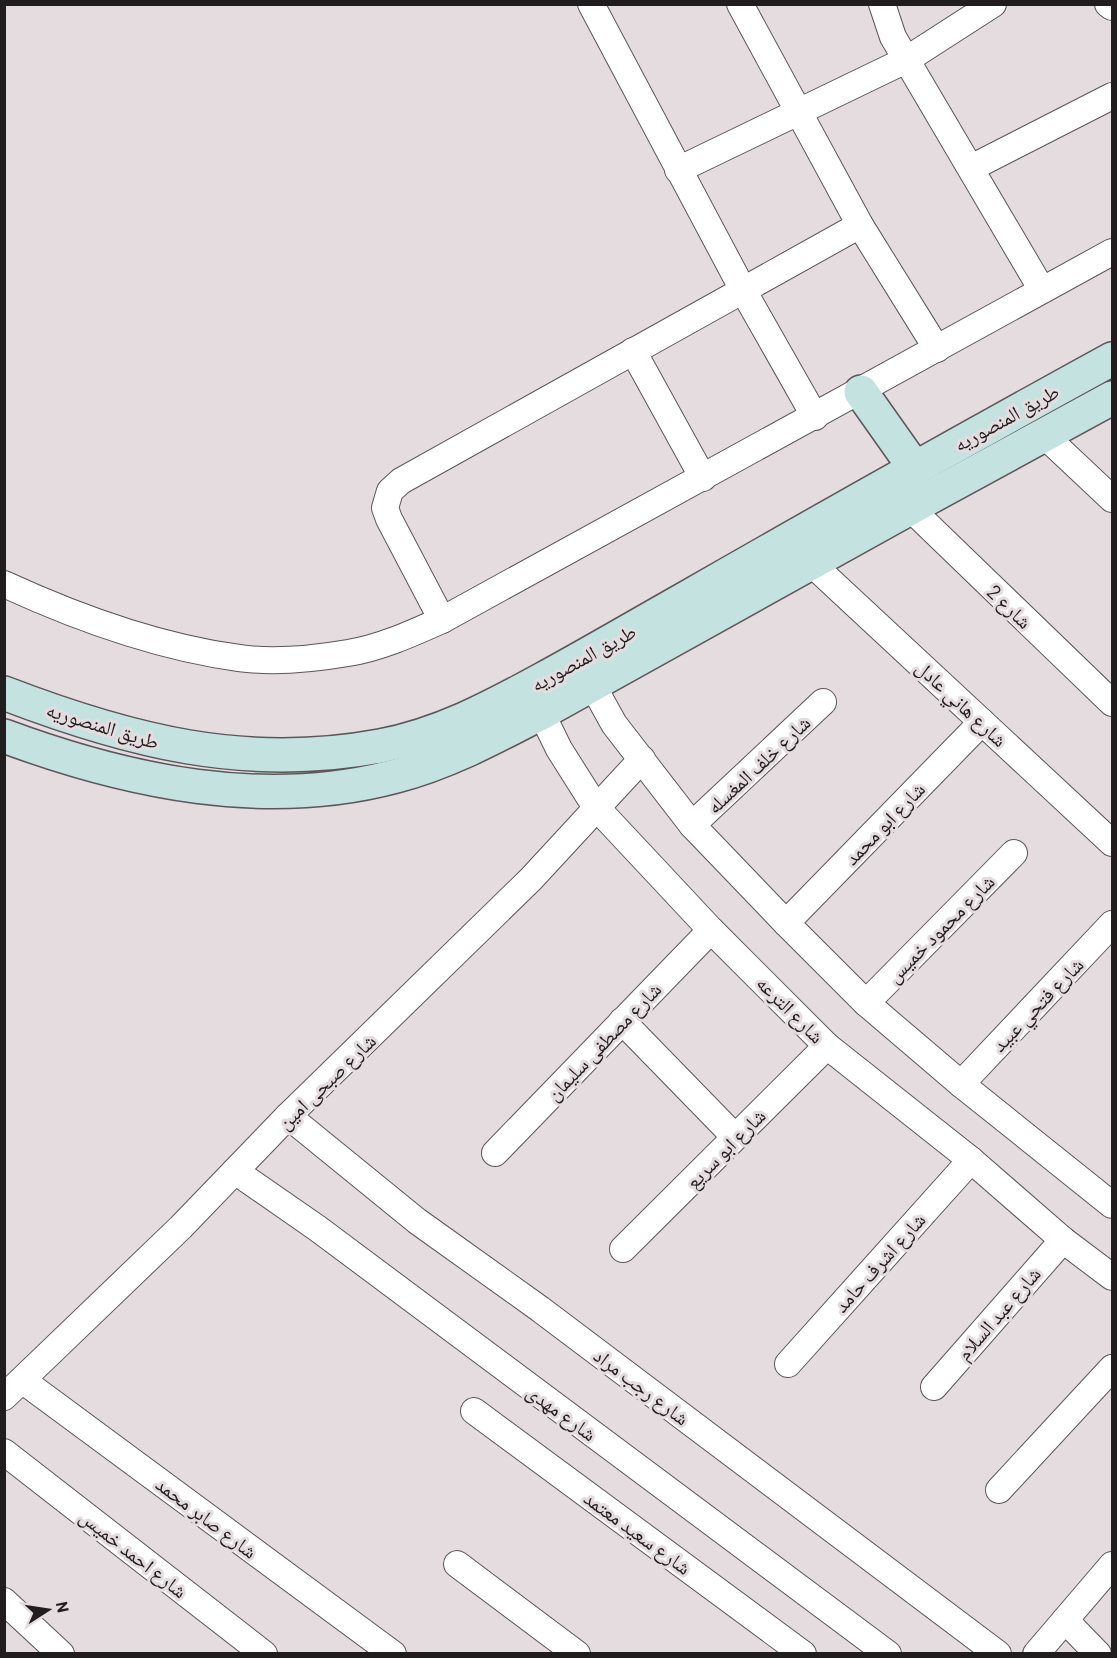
<svg xmlns="http://www.w3.org/2000/svg" width="1117" height="1658" viewBox="0 0 1117 1658" font-family="Barlow,'Noto Naskh Arabic',sans-serif">
<rect width="100%" height="100%" fill="#e5dce0"/>
<g fill="none" stroke-linecap="round" stroke-linejoin="round">
<g stroke="#5d5558" stroke-width="28">
<g id="minor">
<path d="M591,4l152,286 72,127"/>
<path d="M740,4l120,221 77,124"/>
<path d="M882,4l11,33 149,253"/>
<path d="M1108,4l4,3"/>
<path d="M971,168l141,-72"/>
<path d="M678,170l228,-110 87,-56"/>
<path d="M633,351l70,127"/>
<path d="M1044,435l68,64"/>
<path d="M910,508l202,195"/>
<path d="M811,563l301,280"/>
<path d="M4,584c74,34 153,63 235,74 35,5 74,1 109,-5 32,-5 65,-20 94,-33l670,-368"/>
<path d="M442,620l-53,-101 -4,-11 5,-17 11,-10 459,-256"/>
<path d="M583,668l31,56 78,101 94,98 80,80 95,81 151,121"/>
<path d="M534,698l25,51 36,57 116,124 116,116 144,114 92,80 49,37"/>
<path d="M692,825l131,-123"/>
<path d="M786,923l196,-201"/>
<path d="M866,1003l148,-150"/>
<path d="M622,1021l113,116"/>
<path d="M961,1084l151,-160"/>
<path d="M288,1116l129,105 123,88 458,345"/>
<path d="M495,1153l216,-223"/>
<path d="M235,1171l82,57 571,426"/>
<path d="M623,1249l204,-203"/>
<path d="M788,1364l183,-204"/>
<path d="M22,1380l371,274"/>
<path d="M934,1387l129,-147"/>
<path d="M4,1397l177,-170 107,-111 243,-237 111,-120"/>
<path d="M474,1411l329,243"/>
<path d="M4,1452l260,202"/>
<path d="M999,1490l113,-122"/>
<path d="M457,1564l120,90"/>
<path d="M4,1601l57,53"/>
<path d="M1065,1620l33,34"/>
<path d="M1036,1654l76,-89"/>
</g>
</g>
<g stroke="#5d5558" stroke-width="36">
<g id="secondary">
<path d="M861,392l53,75"/>
<path d="M4,693c125,48 241,78 376,53 59,-11 110,-38 163,-67 46,-25 92,-52 138,-78 143,-82 287,-163 431,-242"/>
<path d="M4,736c124,46 261,75 392,40 51,-13 99,-39 145,-63l369,-205 202,-110"/>
</g>
</g>
<use href="#minor" stroke="#fff" stroke-width="26"/>
<use href="#secondary" stroke="#c4e3e0" stroke-width="33"/>
</g>
<g text-anchor="middle" dominant-baseline="central" stroke-width="6" stroke-linejoin="round" paint-order="stroke">
<g font-size="20" fill="#211d1f" stroke="#e5dce0">
<text transform="translate(1006 417) rotate(-29)">طريق المنصوريه</text>
<text transform="translate(1010 606) rotate(44)">شارع 2</text>
<text transform="translate(583 657) rotate(-29)">طريق المنصوريه</text>
<text transform="translate(962 703) rotate(43)">شارع هاني عادل</text>
<text transform="translate(103 725) rotate(17)">طريق المنصوريه</text>
<text transform="translate(758 764) rotate(-43)">شارع خلف المغسله</text>
<text transform="translate(884 823) rotate(-46)">شارع ابو محمد</text>
<text transform="translate(940 928) rotate(-45)">شارع محمود خميس</text>
<text transform="translate(1037 1004) rotate(-46)">شارع فتحي عبيد</text>
<text transform="translate(791 1009) rotate(45)">شارع الترعه</text>
<text transform="translate(603 1041) rotate(-46)">شارع مصطفى سليمان</text>
<text transform="translate(326 1081) rotate(-44)">شارع صبحى امين</text>
<text transform="translate(725 1148) rotate(-45)">شارع ابو سريع</text>
<text transform="translate(879 1262) rotate(-48)">شارع اشرف حامد</text>
<text transform="translate(998 1313) rotate(-49)">شارع عبد السلام</text>
<text transform="translate(642 1386) rotate(37)">شارع رجب مراد</text>
<text transform="translate(562 1412) rotate(36)">شارع مهدى</text>
<text transform="translate(207 1517) rotate(37)">شارع صابر محمد</text>
<text transform="translate(638 1532) rotate(36)">شارع سعيد معتمد</text>
<text transform="translate(134 1553) rotate(38)">شارع احمد خميس</text>
</g>
</g>
<rect width="1117" height="1658" fill="none" stroke="#211d1f" stroke-width="12"/>
<g transform="translate(48 1610) rotate(78)" stroke="#e5dce0" stroke-width="4.5" paint-order="stroke">
<path d="M0-4.5L10 22L0 15L-10 22Z" fill="#211d1f"/>
<text y="-9" font-size="16" font-weight="bold" text-anchor="middle" fill="#211d1f">N</text>
</g>
</svg>
